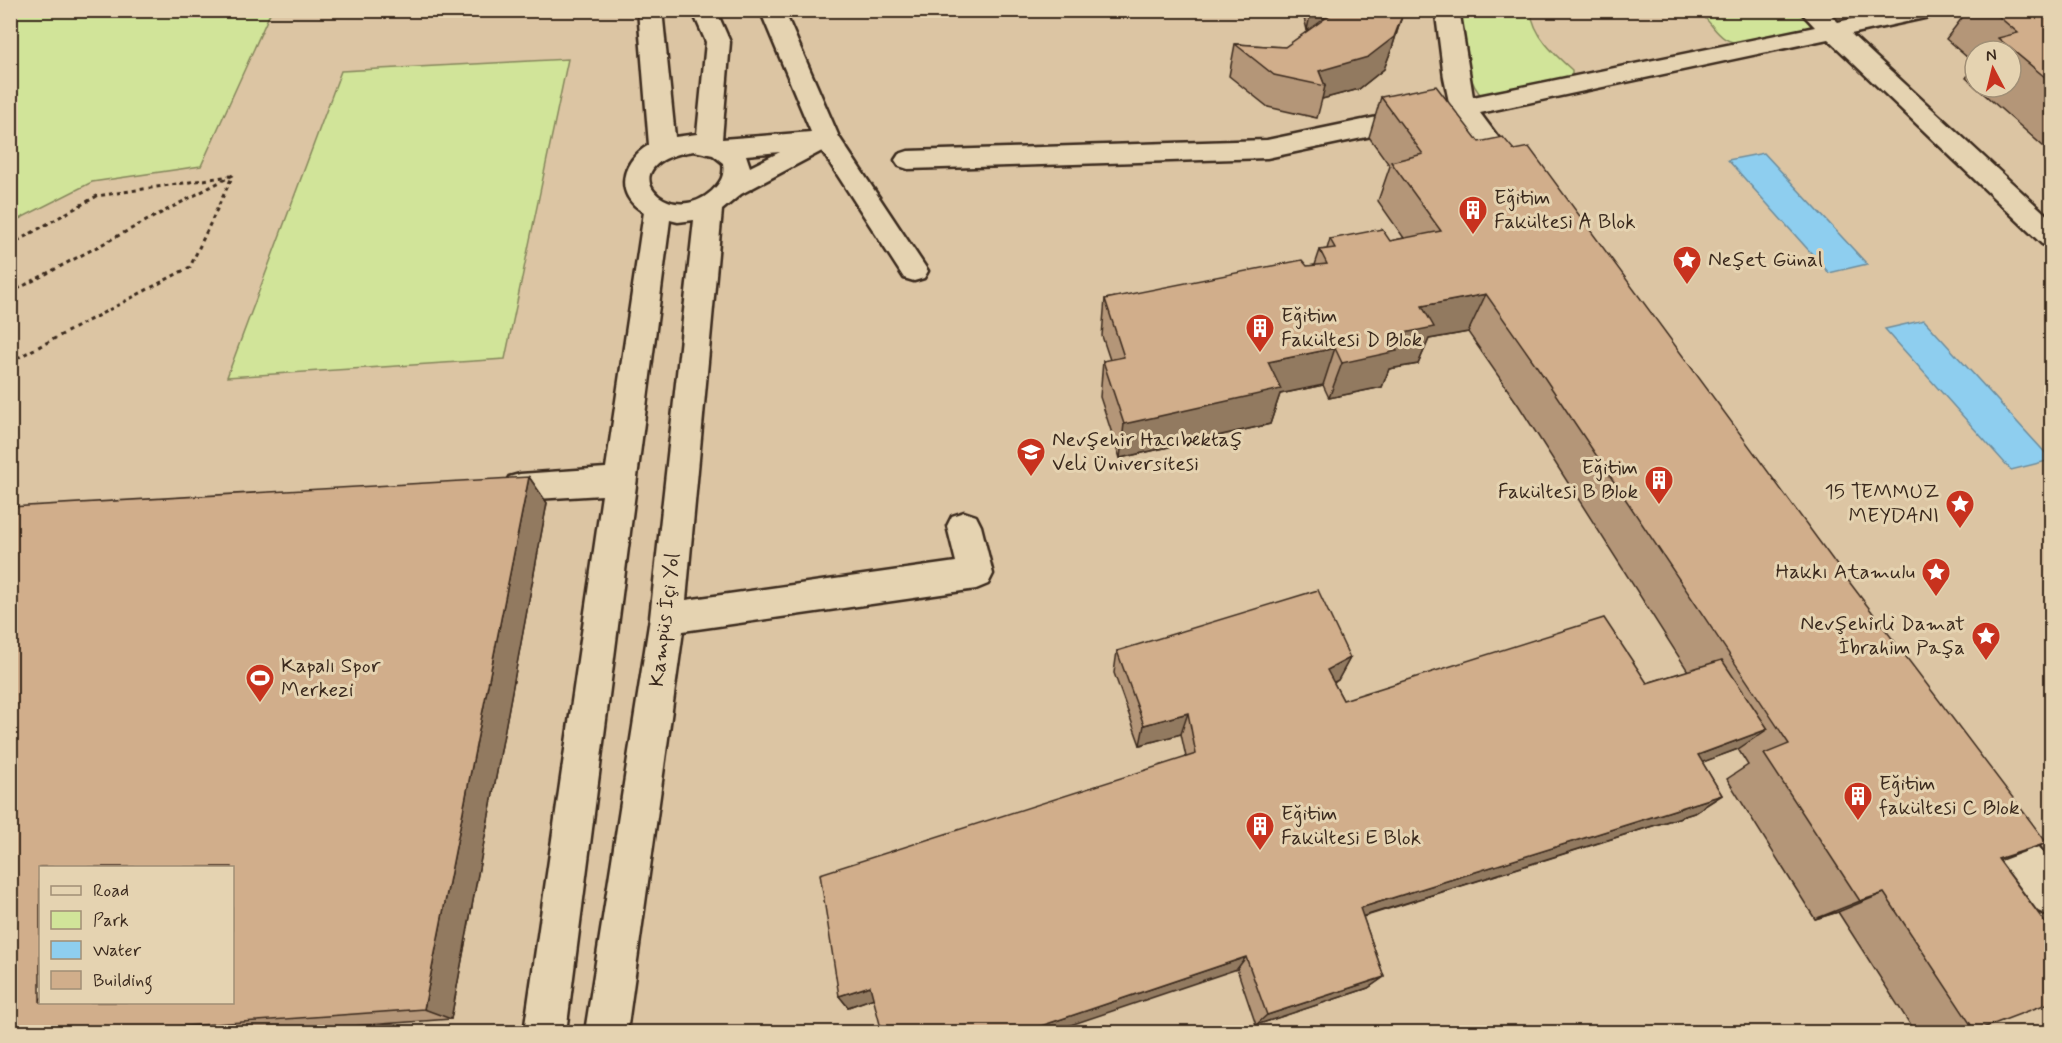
<svg xmlns="http://www.w3.org/2000/svg" width="2062" height="1043" viewBox="0 0 2062 1043" font-family="Mynerve,sans-serif">
<rect width="100%" height="100%" fill="#e5d3b1"/>
<filter id="ink" filterUnits="userSpaceOnUse"><feTurbulence type="fractalNoise" baseFrequency=".0167" numOctaves="2"/><feDisplacementMap in="SourceGraphic" scale="12" xChannelSelector="R" yChannelSelector="G"/><feConvolveMatrix kernelMatrix="1 2 1 2 8 2 1 2 1" color-interpolation-filters="sRGB"/></filter>
<g filter="url(#ink)">
<path fill="#dcc5a3" fill-rule="evenodd" d="M11,11h2040v1021h-2040zM1975,51h36v36h-36zM40,868h192v134h-192z"/>
<g fill="#d1e499" stroke="#86875c" stroke-width="1.5">
<path d="M11,10h260v1l-70,155 -109,16 -81,41z"/>
<path d="M1461,11h70c2,24 23,43 41,59v8l-88,20c-19,-15 -21,-56 -25,-81z"/>
<path d="M1698,11h97l19,10 6,9 -74,14c-29,-1 -29,-17 -48,-33z"/>
<path d="M568,59l-63,300 -278,18 114,-306z"/>
</g>
<g fill="#8eceef" stroke="#6d8c9b" stroke-width="1.5">
<path d="M1764,153l103,111 -38,9 -101,-113z"/>
<path d="M1924,320l127,139v1l-40,10 -126,-141z"/>
</g>
<g fill="none" stroke-linecap="round" stroke-linejoin="round">
<g stroke="#3b2a1e" stroke-width="5">
<g id="minor">
<path d="M638,10h24l13,127 22,-3 9,-92 -14,-32h24l14,32 -8,97 89,-7 -51,-122h24l55,127 89,134 -4,7 -10,3 -10,-3 -82,-127 -81,43 -19,16 -36,390 270,-38 -9,-36 5,-10 12,-4 12,4 5,10 12,48 -5,10 -12,5 -293,42 -56,401h-42l65,-414 44,-398 -16,2 -8,-2 -104,812h-42l78,-537 -82,5 -11,-3 -5,-10 5,-10 11,-3 86,-6 38,-256c-31,-17 -23,-51 5,-67zM694,151l19,4 10,8c2,13 -2,19 -11,28 -44,40 -106,-28 -18,-40zM780,152l-30,15 -4,-12z"/>
<path d="M1438,10h24l-2,5 13,82 342,-70 -16,-17h26l13,12 55,-12h49l-4,5 -87,19 201,186v27l-10,-3 -214,-205 -348,74 47,63 -4,6 -9,3 -9,-3 -48,-64 -190,40 -359,11 -9,-3 -4,-6 4,-6 9,-3 359,-11 182,-38 -5,-24 -8,-63z"/>
<path d="M1992,798l14,6 46,60v53l-14,-6 -60,-81 -5,-13 5,-13z"/>
</g>
</g>
<g stroke="#3b2a1e" stroke-width="3" stroke-dasharray="4 4" stroke-linecap="butt">
<path d="M10,245l87,-49 133,-20"/>
<path d="M10,293l223,-118"/>
<path d="M10,362l180,-95 43,-92"/>
</g>
<use href="#minor" fill="#e5d3b1" fill-rule="evenodd"/>
</g>
<g fill="#b49678" stroke="#3b2a1e" stroke-width="1.5">
<path d="M1302,10h98l2,6 -10,32 -8,21 -25,20 -37,10 -5,19 -49,-11 -39,-31 6,-32 50,3 26,-18 -4,1z"/>
<path d="M1968,10h81l3,2v142l-76,-67h35v-36h-36v13l-29,-25z"/>
<path d="M1975,66v20l-9,-8z"/>
<path d="M1381,97l618,764 -24,170 -9,1h-51l-77,-120 -23,7 -88,-140 21,-14 -10,-16 -36,13 20,33 -28,18 -331,104 21,60 -16,11 -112,37 -19,-56 -364,29 -25,9 -9,-11 347,-239 -5,-23 -41,11 -26,-72 3,-22 233,7 -12,22 -4,3 9,17 304,-17 41,-12 -169,-265 -51,-74 -39,7 -11,25 -29,5 -7,18 -53,11 -6,-13 -43,9 -10,30 -150,34 -20,-61 3,-36 7,-1 -8,-24 3,-37 210,-34 5,-15 7,-1 3,-10 60,2 14,-3 -26,-37 12,-35 -21,-29z"/>
<path d="M529,477l18,26 -96,516 -183,13h-258z"/>
</g>
<g fill="#927a61" stroke="#3b2a1e" stroke-width="1.5">
<path d="M1311,10h15l-4,16 -15,4z"/>
<path d="M1402,16l-10,32 -8,21 -25,20 -37,10 3,-13 -6,-15z"/>
<path d="M1486,294l-18,38 -39,7 -11,25 -29,5 -7,18 -53,11 13,-35 47,-27 33,-30z"/>
<path d="M1335,348l-12,37 -43,9 -10,30 -150,34 4,-34 144,-62z"/>
<path d="M529,477l18,26 -96,516 -27,-10z"/>
<path d="M1350,658l-12,22 -22,12 11,-22z"/>
<path d="M1188,713l-7,21 -41,11 4,-20z"/>
<path d="M1768,729l-30,20 -67,25 27,-19z"/>
<path d="M1722,795l-28,18 -349,109 15,-14z"/>
<path d="M2047,843l-54,20 5,-4z"/>
<path d="M1884,893l-46,19 -23,7 45,-18z"/>
<path d="M1246,957l-9,12 -187,63h-27z"/>
<path d="M1384,977l-16,11 -112,37 11,-10z"/>
<path d="M870,986l7,11 -29,10 -9,-11z"/>
</g>
<g fill="#d1ae8b" stroke="#3b2a1e" stroke-width="1.5" fill-rule="evenodd">
<path d="M1337,10h63l2,6 -8,21 -26,20 -49,14 6,15 -51,-11 -39,-31 50,3z"/>
<path d="M1991,10h58l3,2v71l-54,-45 20,-5z"/>
<path d="M1436,86l43,56 24,-5 11,13 15,-3 315,428 203,268 -49,16 54,73v70l-77,29 -91,-138 -24,8 -96,-147 25,-10 -249,-373 -54,-77 -64,12 12,21 -45,9 8,15 -55,12 -7,-15 -67,14 13,27 -157,35 -21,-63 21,-4 -19,-58 197,-39 5,6 20,-2 -7,-14 15,-2 -5,-9 52,-10 8,12 51,-10 -50,-69 32,-8 -42,-57z"/>
<path d="M529,477l-105,532 -320,23h-94v-525zM40,867h192v135h-192z"/>
<path d="M1318,590l32,68 -23,12 16,30 261,-82 43,65 75,-23 46,69 -70,26 24,40 -362,113 24,69 -117,38 -21,-58 -223,75h-141l-12,-46 -31,10 -19,-122 376,-120 -8,-41 -44,12 -27,-74z"/>
</g>
</g>
<defs>
<g id="building-pin" transform="scale(1.5)"><path d="M0 17L-7.5 6A9.5 9.5 0 1 1 7.5 6Z" fill="#c8321e" stroke="#e5d3b1"/><path d="M-4-6H4V6H1V3H-1V6H-4ZM-2.5-4.3h1.7v1.8h-1.7ZM.8-4.3h1.7v1.8H.8ZM-2.5-1h1.7V.8h-1.7ZM.8-1h1.7V.8H.8Z" fill="#fff"/></g>
<g id="sight-pin" transform="scale(1.5)"><path d="M0 17L-7.5 6A9.5 9.5 0 1 1 7.5 6Z" fill="#c8321e" stroke="#e5d3b1"/><path d="M0-6L1.8-2.2L6-1.7L2.9 1.2L3.7 5.4L0 3.3L-3.7 5.4L-2.9 1.2L-6-1.7L-1.8-2.2Z" fill="#fff"/></g>
<g id="university-pin" transform="scale(1.5)"><path d="M0 17L-7.5 6A9.5 9.5 0 1 1 7.5 6Z" fill="#c8321e" stroke="#e5d3b1"/><path d="M0-5L7-2L0 1L-7-2ZM-4 1L0 2.5L4 1V4Q0 6-4 4Z" fill="#fff"/></g>
<g id="stadium-pin" transform="scale(1.5)"><path d="M0 17L-7.5 6A9.5 9.5 0 1 1 7.5 6Z" fill="#c8321e" stroke="#e5d3b1"/><path d="M0-5a6.5 5 0 1 0 0 10a6.5 5 0 1 0 0-10ZM-3.5-1.8h7v3.6h-7Z" fill="#fff"/></g>
</defs>
<g fill-rule="evenodd">
<use href="#building-pin" x="1473" y="210"/>
<use href="#sight-pin" x="1687" y="260"/>
<use href="#building-pin" x="1260" y="328"/>
<use href="#university-pin" x="1031" y="452"/>
<use href="#building-pin" x="1659" y="480"/>
<use href="#sight-pin" x="1960" y="504"/>
<use href="#sight-pin" x="1936" y="572"/>
<use href="#sight-pin" x="1986" y="636"/>
<use href="#stadium-pin" x="260" y="678"/>
<use href="#building-pin" x="1858" y="796"/>
<use href="#building-pin" x="1260" y="826"/>
</g>
<g text-anchor="middle" dominant-baseline="central" stroke-width="6" stroke-linejoin="round" paint-order="stroke">
<g font-size="21" fill="#3b2a1e" stroke="#e5d3b1" text-anchor="start">
<text x="1494" y="198">Eğitim<tspan x="1494" dy="24">Fakültesi A Blok</tspan></text>
<text x="1708" y="260">Neşet Günal</text>
<text x="1281" y="316">Eğitim<tspan x="1281" dy="24">Fakültesi D Blok</tspan></text>
<text x="1052" y="440">Nevşehir Hacıbektaş<tspan x="1052" dy="24">Veli Üniversitesi</tspan></text>
<text x="1638" y="468" text-anchor="end">Eğitim<tspan x="1638" dy="24">Fakültesi B Blok</tspan></text>
<text x="1939" y="492" text-anchor="end">15 TEMMUZ<tspan x="1939" dy="24">MEYDANI</tspan></text>
<text x="1915" y="572" text-anchor="end">Hakkı Atamulu</text>
<text x="1965" y="624" text-anchor="end">Nevşehirli Damat<tspan x="1965" dy="24">İbrahim Paşa</tspan></text>
<text x="281" y="666">Kapalı Spor<tspan x="281" dy="24">Merkezi</tspan></text>
<text x="1879" y="784">Eğitim<tspan x="1879" dy="24">fakültesi C Blok</tspan></text>
<text x="1281" y="814">Eğitim<tspan x="1281" dy="24">Fakültesi E Blok</tspan></text>
</g>
<g font-size="21" fill="#3b2a1e" stroke="#e5d3b1">
<text transform="translate(665 620) rotate(-83)">Kampüs İçi Yol</text>
</g>
</g>
<rect width="2062" height="1043" fill="none" stroke="#e5d3b1" stroke-width="36"/>
<rect x="18" y="18" width="2026" height="1007" fill="none" stroke="#3b2a1e" stroke-width="2" filter="url(#ink)"/>
<rect x="39" y="866" width="195" height="138" fill="#e5d3b1" stroke="#a18f76" stroke-width="1.5"/>
<rect x="51" y="886" width="30" height="9" fill="#e5d3b1" stroke="#a18f76" stroke-width="1.5"/>
<text x="93" y="896" font-size="18" fill="#3b2a1e">Road</text>
<rect x="51" y="911" width="30" height="18" fill="#d1e499" stroke="#a18f76" stroke-width="1.5"/>
<text x="93" y="926" font-size="18" fill="#3b2a1e">Park</text>
<rect x="51" y="941" width="30" height="18" fill="#8eceef" stroke="#a18f76" stroke-width="1.5"/>
<text x="93" y="956" font-size="18" fill="#3b2a1e">Water</text>
<rect x="51" y="971" width="30" height="18" fill="#d1ae8b" stroke="#a18f76" stroke-width="1.5"/>
<text x="93" y="986" font-size="18" fill="#3b2a1e">Building</text>
<g transform="translate(1993 69) rotate(353)"><circle r="28" fill="#e5d3b1" stroke="#a18f76" stroke-width="1.5"/>
<path d="M0-4.5L10 22L0 15L-10 22Z" fill="#c8321e"/>
<text y="-9" font-size="16" font-weight="bold" text-anchor="middle" fill="#3b2a1e">N</text>
</g>
</svg>
